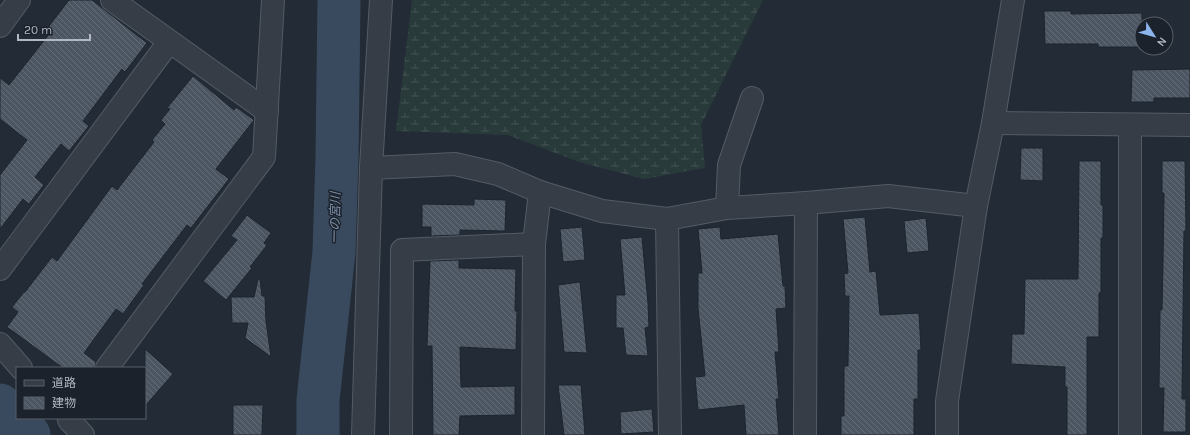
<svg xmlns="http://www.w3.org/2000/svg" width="1190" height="435" viewBox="0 0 1190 435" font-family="Karla,'Noto Sans JP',sans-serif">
<defs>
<pattern id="wetland-marsh" width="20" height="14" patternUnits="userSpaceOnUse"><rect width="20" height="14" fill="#283a39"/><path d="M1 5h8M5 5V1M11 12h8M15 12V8" fill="none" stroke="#455454"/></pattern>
<pattern id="building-back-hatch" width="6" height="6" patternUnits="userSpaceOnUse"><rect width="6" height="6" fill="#4b5662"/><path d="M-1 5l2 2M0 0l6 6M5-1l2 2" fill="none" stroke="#636c77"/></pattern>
</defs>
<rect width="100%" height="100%" fill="#232c36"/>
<path fill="url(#wetland-marsh)" d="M412,0h351l-62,125 4,43 -61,11 -65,-17 -71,-27 -112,-4z"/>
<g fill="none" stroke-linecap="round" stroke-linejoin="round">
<g stroke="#3a4a5e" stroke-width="43">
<path d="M0,405l29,30"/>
<path d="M318,435v-35l16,-148 3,-94 2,-158"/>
</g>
</g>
<g fill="url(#building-back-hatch)" stroke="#1d242e">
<path d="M69,0h23l55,43 -22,29 -3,-3 -39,52 6,5 -20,25 -8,-7 -26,33 9,8 -15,19 -6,-5 -23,30v-54l27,-35 -27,-21v-41l9,7 41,-52 -4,-3z"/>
<path d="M1044,11h27v3l71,-1v34h-44v-3h-53z"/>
<path d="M1190,69v29h-36v4h-23l1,-32z"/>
<path d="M193,76l41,34 2,-3 18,13 -38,49 13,10 -38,49 -4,-3 -45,59 2,1 -21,29 -7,-5 -32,44 12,9 -1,6h-32l-56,-41 11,-15 -6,-5 12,-15h1l27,-35 5,4 55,-75 5,4 37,-48 -2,-2 13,-16 -4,-4 9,-11 -3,-1z"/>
<path d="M1021,148h22v33l-23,-1z"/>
<path d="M1079,161h22v44h2v33h-2v55h-2v44h-12v98h-20v-48h-2v-20l-54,-3 1,-30h12l1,-55h53z"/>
<path d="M1162,161h23l1,70h-2l-2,168h4v33h-23l1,-44h-5l1,-78h2l1,-48 1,-69h-2z"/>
<path d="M474,199l32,1 -1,31 -45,-1v5l-29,1v-9h-9v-23l52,1z"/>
<path d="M247,215l24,18 -7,10 3,2 -17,22 2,1 -26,32 -23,-19 34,-41 -6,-4z"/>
<path d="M865,217l5,55 6,-1 4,44 39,-2 2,37h-3v49h-4v36h-73v-19h3v-50h4l1,-70h-4l-1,-22 4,-1 -5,-54z"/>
<path d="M926,218l3,33 -22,2 -3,-32z"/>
<path d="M582,227l3,33 -22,2 -3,-33z"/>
<path d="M720,227l1,12 57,-5 5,52h2l1,22 -10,1 3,43h-4l4,47h-3l3,36h-33l-2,-30 -46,5 -3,-33 10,-1 -7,-68v-35h4l-4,-44z"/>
<path d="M642,237l6,66 1,24 -4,1 3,28 -22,-1 -3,-27h-7v-33h9l-5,-56z"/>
<path d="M459,260v8l57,1 -1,42h2l-1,39 -56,-3 1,40 54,-1v29l-55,1 -1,19h-26l-1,-89h-5l3,-85z"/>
<path d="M258,279h2l2,17h3l1,25 5,36 -26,-19 3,-15h-16l-1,-26h23z"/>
<path d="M580,282l7,71 -23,-1 -6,-67z"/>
<path d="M145,349l28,25 -28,32z"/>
<path d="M558,385h23l4,50h-21z"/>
<path d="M233,405h30l-1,30h-29z"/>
<path d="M652,409l2,23 -33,2 -1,-22z"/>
</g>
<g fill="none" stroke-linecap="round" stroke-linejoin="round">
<g stroke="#545b65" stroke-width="24">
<g id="minor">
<path d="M112,0l155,111"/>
<path d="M381,0l-10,168 84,-4 43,10 42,18 62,19 65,8 60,-11 79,-5 82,-7 88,10"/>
<path d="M0,26l19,-26"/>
<path d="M993,123l197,2"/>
<path d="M727,208l2,-43 23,-67"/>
<path d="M667,219l3,216"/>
<path d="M0,269l169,-227"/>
<path d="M0,344l21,24"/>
<path d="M107,368l157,-211 9,-157"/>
<path d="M69,420l14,15"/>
<path d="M363,435l8,-267"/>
<path d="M401,435l1,-185 132,-6"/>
<path d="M533,435l1,-191 6,-52"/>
<path d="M805,435l1,-232"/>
<path d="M947,435v-34l29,-195 17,-83 20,-123"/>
<path d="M1130,435v-310"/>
</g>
</g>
<use href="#minor" stroke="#363d47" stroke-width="22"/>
</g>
<g text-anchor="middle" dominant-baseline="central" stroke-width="3" stroke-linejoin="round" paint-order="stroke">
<g font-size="13" font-style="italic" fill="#7c90a9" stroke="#1c222c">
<text transform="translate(335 218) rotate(-89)">一の宮川</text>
</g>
</g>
<rect x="16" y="367" width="130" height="52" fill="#1c222c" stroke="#585e68"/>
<rect x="24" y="380" width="20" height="6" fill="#363d47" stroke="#585e68"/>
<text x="52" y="387" font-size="12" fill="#b1b8c3">道路</text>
<rect x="24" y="397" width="20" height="12" fill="url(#building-back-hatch)" stroke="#585e68"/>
<text x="52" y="407" font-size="12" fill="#b1b8c3">建物</text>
<g transform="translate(1154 36) rotate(127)"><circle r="19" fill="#1c222c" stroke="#585e68"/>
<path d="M0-3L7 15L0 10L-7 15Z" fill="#8cb4ed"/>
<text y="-6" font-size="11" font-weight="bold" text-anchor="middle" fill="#b1b8c3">N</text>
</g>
<path d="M18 34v6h72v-6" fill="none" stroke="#b1b8c3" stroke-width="2"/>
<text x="24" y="34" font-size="12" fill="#b1b8c3" stroke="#1c222c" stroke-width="3" paint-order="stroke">20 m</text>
</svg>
